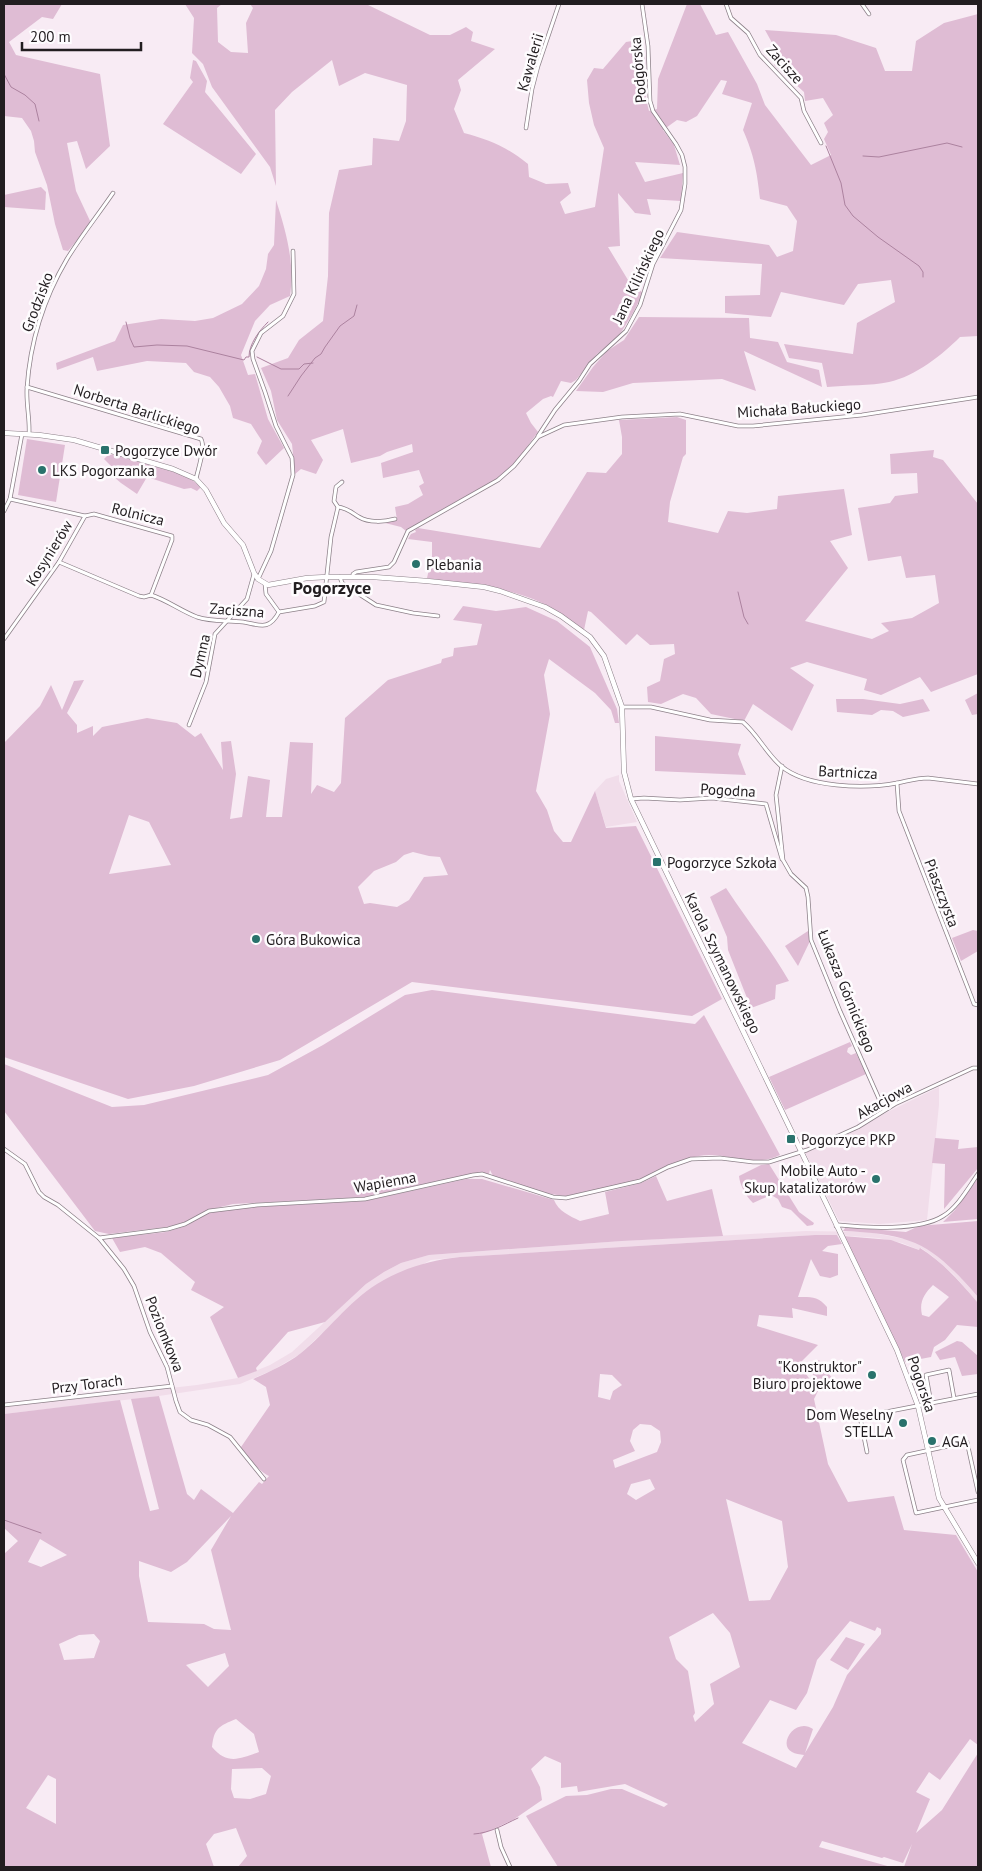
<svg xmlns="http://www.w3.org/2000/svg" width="982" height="1871" viewBox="0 0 982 1871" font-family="'PT Sans',sans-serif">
<rect width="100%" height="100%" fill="#f8ebf4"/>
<g fill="#f1ddea">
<path d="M619,775v6l18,41 -31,5 -11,-36 11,-12z"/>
<path d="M939,1087v18l-12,115 -47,4 -41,-3 -34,-69z"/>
<path d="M806,1231l62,1 42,8 16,7 20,14 32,36v6l-25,-29 -22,-19 -10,-7 -2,2 -17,-7 -24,-5 -41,-3h-21l-356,22 -29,3 -69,36 -62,58 -27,16 -33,14 -81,12 -155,18v-7l193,-22 41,-7 32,-13 22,-13 74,-68 18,-12 17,-9 28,-8 193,-14z"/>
</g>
<g fill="#dfbcd4" fill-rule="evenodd">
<path d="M4,4h58l-9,15 -11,-2 -33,25 7,13 84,19 10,72 -24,23 -9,-28 -10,2 9,48 15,32 -23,28 -5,-1 -8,-26 -8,-39 -12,-33 -1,-11 -3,-10 -9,-13 -18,-2z"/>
<path d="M185,4h37l-5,4 1,34 13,10 17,1 -2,-30 7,-15 -3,-4h116l64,31h20l16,-8 7,5 -2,9 24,8 -37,31 3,10 -7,19 10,24c26,7 43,14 64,31l1,13 17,7 22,-1 3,10 -11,9 5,12 30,-7 9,-59 -10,-23 -5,-22 -2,-23 7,-12 9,1 23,-27 6,-1 1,13h12l1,45 3,12 8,-2 1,-30 29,-75h13l16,31 12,-3 29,52 8,21 46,60 20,-10 -7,-16 4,-7 -4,-9 9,-8 -10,-17 -18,3 -1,-9 -30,-27 7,-6 -16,-29 71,5 40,13 9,23h27l4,-30 28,-18 34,-9v322l-18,1c-18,18 -44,39 -71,45 -18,4 -43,3 -62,5l-5,-24 -33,-5 -5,-14 69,10 4,-31 38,-21 -4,-22 -33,4 -14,21 -63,-13 -10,25 -46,-4v-17l35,-1 2,-31 -102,-6 17,-26 92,13 8,12 16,-6 4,-30 -10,-15 -27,-7c-3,-28 -6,-44 -17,-69l9,-27 -30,-9 5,-13 -6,-1 -24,36 -11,6 -9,-2 -14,10 11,15 6,20 -45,-3 10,20 38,-9 -2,28 -34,-2 4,16 -16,-2 -17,-20 2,53 -12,1 20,33 15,13 -10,20 -16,26 -20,15 -21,26 -5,3 -10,-2 -8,16 -2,-1 -8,3 -17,14 5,10 7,9c-10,13 -19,28 -32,39 -29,26 -68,38 -100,60l-5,-4 -16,-4 12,-3 -2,-13 13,-3 15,-9 -4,-9 5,-3 -5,-13 -36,8 -2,-15 32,-11 -1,-8 -25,8 -7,4 -29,7 -8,-34 -32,11 12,20 -7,14 -15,-5 -6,5 -3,-30 -15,-24 -6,-29 -10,-23 27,-10 11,-18 24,-19 5,-45 1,-63 10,-43 33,-5 1,-27 26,3 7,-20 1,-36 -42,-12 -26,13 -7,-26 -40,32 -17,18 1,76 -6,-19 -58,-80 -9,-23 -11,-11 2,-35z"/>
<path d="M193,60l3,1 11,20 -2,11 51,62 -15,20 -78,-50 30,-42 -3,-4z"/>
<path d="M41,187l5,5 -1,18 -41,-3v-12z"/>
<path d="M276,200c10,32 19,62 14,96l-20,9 -15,16 -14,34 7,20 7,-1 13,45 16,29 -18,17 -9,-12 5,-12 -11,-17 -18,-6 -3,-12 -11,-19 -9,-10 -16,-5 -8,-9 -39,-2 -50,10 -4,-14 -36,13 -1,-7 59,-22 8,-16 38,-6 34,2 18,-3 29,-14 17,-18 7,-17 2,-15 6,-9z"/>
<path d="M639,317l110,1 1,20 28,4 9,20 32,8 3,17 -78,-36 12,40 -34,-12 -89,4 -30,9 -27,-1 17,-24 14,-16 17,-11z"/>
<path d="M677,417l9,3v34l-3,3 -13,45 -2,20 50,11 10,-22 19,2 30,-4 1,-13 66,-7 8,46 -22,6 18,27 -43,53 67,18 17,-8 -8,-8 31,-5 27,-15 -4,-28 -29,3 -5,-22 -33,5 -10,-53 32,-5 5,-7 23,-3 -1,-20 -26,1 -1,-20 44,-4 -1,7 10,3 35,44v170l-47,18 -11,-15 -39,18 -17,-5 3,-11 -60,-17 -17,6 24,17 -22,46 -39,-27 -9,17 -33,-7 -15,-16 -13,-4 -22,10 -13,-2 -1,-15 13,-6 4,-22 11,-5 -1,-10 -24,1 -13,-11 -11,11 -35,-33 -3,-1 -4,19c-13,-9 -27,-20 -42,-27 -36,-17 -76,-18 -115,-25l5,-22v-14l-24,-3 3,-5 5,-2 -1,-2 3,-2 122,20 47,-76 19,1 16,-19v-17l-3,-17z"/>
<path d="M27,439l38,6 -9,57 -38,-7z"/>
<path d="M116,454l71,22 14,11 -4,4 -6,-3 -7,1 -37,-12 -10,17 -16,-11 -13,-11 4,-5 -8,-8 4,-4z"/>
<path d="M463,606l33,5 30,-4 31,14 33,26 27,62 2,14h-4l-4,-13 -16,-17 -46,-34 -5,16 6,39 -14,77 11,19 7,21 9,11h8l24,-51 11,37 30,-2 86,173 -30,17 -280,-34 -132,78 -86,26 -66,13 -124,-42v-314l36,-37 11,-21 11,25 12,-29 10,-1 -17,33 10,12v8l16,-7v10l9,-9 45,-9 30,5 18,14 6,-4 22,37 -2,-28 10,-1 5,33 -6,45 12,-2 6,-41 22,4 -4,37h16l8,-75 23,1 -2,51 6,-9 17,7 7,-9 4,-65 43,-38 53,-17 1,-4 11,-3 1,-8 23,-3 5,-21 -29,-4zM129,815l20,7 22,43 -62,9zM413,852l16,4 11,1 8,18 -24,2 -15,23 -12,7 -27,-4 -6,1 -6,-17 16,-16 22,-9 8,-7z"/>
<path d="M978,693v21l-6,1 -7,-15z"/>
<path d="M836,699h27l37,5 23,-5 7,12 -27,6 -10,-6 -12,-1 -9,5 -35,-3z"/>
<path d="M655,736l86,8 -3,10 8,21 -91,-4z"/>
<path d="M726,888c21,32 44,60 63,93l-13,4 -1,14 -24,9 -23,-58 -1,-13 -17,-40z"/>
<path d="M973,930l5,1v20l-17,10 -9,-23z"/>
<path d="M808,931l2,10 -12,25 -13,-20z"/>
<path d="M432,990l263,34 9,-9 76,140c-25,12 -45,0 -71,0 -28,1 -47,16 -72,25 -23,7 -48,11 -71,16 -25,-2 -50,-11 -73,-20l-3,-6 -1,4h-16l-108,23 -132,7 -25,6 -25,13 -16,4 -58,7 -14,-3 -91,-120v-47l108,43 32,-2 124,-30 55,-30 82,-50z"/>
<path d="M850,1042l2,4 -4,2 -1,4 4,3 5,-2 10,21 -81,36 -16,-33z"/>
<path d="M935,1138l24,2 -1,9 20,-2v21l-34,41 1,-45 -13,-1z"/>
<path d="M769,1164l30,48 15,11 -1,2 -6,1 -16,-16 -9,-3 -4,-8 -7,-4 -18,8c-7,-7 -13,-17 -14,-27l22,-11z"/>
<path d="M656,1176l11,25 45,-12 11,47 -101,5 -193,14 -28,8 -17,9 -18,12 -41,38 -37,10 -32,36 1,3 -19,7 -28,-61 14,-10 -33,-17 4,-8 -34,-29 -16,-6 -25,5 -8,-14 54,-6 20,-6 22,-13 26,-5 131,-7 101,-22h16l72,21c4,11 16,16 26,21l29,-7 -4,-22 36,-9z"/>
<path d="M978,1178v41l-35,3 12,-12z"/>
<path d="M978,1221v76c-46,-53 -64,-63 -135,-66l3,-4 60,5 13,-6z"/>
<path d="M815,1235h22l5,9 -14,2 -6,5 16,3v21l-8,3 -10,-2 -9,-17 -13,38c13,0 20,-1 29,10v9l-35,-8 1,10 -34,-3 -2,11 61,19 -19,19 19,27 -4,8 14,65 20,38 46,-6 10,34 52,5 22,37v173l-8,-6 -30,41 -11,-8 -13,20 14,7 -14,34 26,-23 36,-57v114h-74l8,-23 -9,19 -19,-6 -2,1 -60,-17 -3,6 72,20h-333l-32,-51 40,-20 21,-1 24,-6h11l42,18 4,-3 -43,-20 -47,8 -1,-6 -16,2v-25l-16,-7 -14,13 9,18 2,13 -29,20 -31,14 9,33h-253l9,-11 -11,-28 -22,6 -8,10 8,23h-210v-313l14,-13 -14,-13v-114l116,-14 30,111 9,-2 -28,-110 28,-3 28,98 7,6 7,-11 32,24 26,-31 3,2 7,-8c-14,-7 -17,-19 -30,-26l31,-45 -4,-18 -13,-8c16,-7 34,-15 48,-26 26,-21 47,-51 76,-69 26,-16 54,-24 83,-27zM600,1374l12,1 10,10 -9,6 -3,9 -12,-3zM640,1424l11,1 9,6 1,11 -4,10 -42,16 -2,-8 22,-9 -5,-10 3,-11zM650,1479l5,10 -19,11 -9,-6 4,-10zM726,1499l56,22 6,46 -18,33 -21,1zM231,1516l-20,34 20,80 -17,-1 -10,-5 -56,-2 -9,-46v-15l32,11 16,-10zM40,1539l27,16 -26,12 -13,-5zM713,1613l17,20 10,34 -30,17 4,20 -19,18 -2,-6 2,-3 -7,-42 -12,-12 -7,-22zM850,1621l25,10 2,-4 4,2v5l-34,41 -14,32 -28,46 8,-24c-17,-12 -36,15 -21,23 3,2 8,2 12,3l-8,13 -54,-25 28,-43 26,10 11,-17 10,-33zM94,1634l6,7 -6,17 -30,2 -5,-16 20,-9zM225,1653l4,13 -21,21 -22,-22zM236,1719l18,15 5,18c-19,7 -32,13 -47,-5 2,-19 7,-21 24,-28zM262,1768l9,8 -5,18 -16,5 -16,-1 -3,-9 1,-20zM48,1775l8,4v45l-30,-16z"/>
<path d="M843,1236l48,4 28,10 1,-2c24,15 40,34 58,55v24l-21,-2 -12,15 -11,7 -3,10 -26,5zM933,1285l16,12 -20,20 -7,-2c-3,-13 2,-21 11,-30z"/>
<path d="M957,1341l5,1 16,14v18l-16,2 -7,-19 -15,3 -5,-8z"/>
<path d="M819,1360l15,21 -11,7 -15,-20z"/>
<path d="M846,1637l19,7 -17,26 -18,-10z"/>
</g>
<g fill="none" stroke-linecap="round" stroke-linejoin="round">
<g stroke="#ac829f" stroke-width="1">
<path d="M4,74l7,13 14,8 10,9 4,17"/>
<path d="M826,146l15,37 4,22 8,11 25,21 41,29 4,6v5"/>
<path d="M863,156l16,1 68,-14 15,4"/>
<path d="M126,322l4,16 4,9 23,-2 30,1 57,14 2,-3h3c0,-13 10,-26 19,-35"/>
<path d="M257,357l24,12h18l5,-5 9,-1"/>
<path d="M288,396l13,-20 14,-18 6,-4 4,-7 15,-21 14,-10 3,-11"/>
<path d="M738,592l6,25 4,7"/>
<path d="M4,1520l37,13"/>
<path d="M474,1834c16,-1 29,-9 44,-16"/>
</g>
<g stroke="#8d8189" stroke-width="4.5">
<g id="minor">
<path d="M726,4l5,14 17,15 12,22 41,43 3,13 17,32"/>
<path d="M862,4l7,10"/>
<path d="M526,128l6,-39 6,-23 21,-62"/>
<path d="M27,387l174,52c5,8 -3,30 -5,40"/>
<path d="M29,434c1,-15 -3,-30 -2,-46 3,-45 17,-90 40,-129 14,-23 31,-44 46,-66"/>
<path d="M538,436l17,-26 24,-29 11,-17 36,-33 14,-26 13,-41 28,-54 4,-26v-17l-3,-12 -6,-11 -23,-33 -3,-10 -2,-55 -6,-42"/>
<path d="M338,507l-4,-6 2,-14 6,-5"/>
<path d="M4,511l6,-12 12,-65"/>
<path d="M85,516l9,-2 78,22v4l-21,55"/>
<path d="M59,562l80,34 5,1 7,-2"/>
<path d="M340,577l2,6 34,22 37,8 25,3"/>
<path d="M353,577v-3l3,-2 33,-5 5,-5 14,-31 90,-51 16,-14 24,-29 26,-12 58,-8 58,-3 58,12h15l109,-11 116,-18"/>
<path d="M258,579l13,-28 22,-76 -1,-17 -16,-32 -11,-34 -12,-33 -1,-8 9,-18 22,-17 11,-22 -1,-43"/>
<path d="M265,584l1,10 13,18"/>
<path d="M151,595c16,5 30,16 46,22 15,5 30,3 46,5 17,3 26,9 36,-10"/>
<path d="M279,612l36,-6 9,-4 7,-65 7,-30c9,1 13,5 21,10 10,6 25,5 36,2"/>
<path d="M4,639l55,-77 26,-46 -75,-17"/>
<path d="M622,707h29l59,13 33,2c15,13 23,31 38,44 26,22 84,23 116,17 11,-2 20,-5 31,-5l50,6"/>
<path d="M189,725l17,-43 9,-48 32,-35 7,-25"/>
<path d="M782,766l-6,29 7,65 8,14 15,14 2,9 3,43 29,71 44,99"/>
<path d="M897,783l2,28 72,185 3,8 4,1"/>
<path d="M631,799l13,-1 36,2 32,-2 54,6 16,55"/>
<path d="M4,1149l21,15 14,28 5,5 14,8 41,33 25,31 10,17 16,46 17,35 9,34 4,11 11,8 17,5 22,12 34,42"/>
<path d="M836,1226l3,-1c27,3 81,6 104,-9 15,-9 25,-28 35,-42"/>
<path d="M99,1238l69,-9 17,-5 24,-13 48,-6 108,-6 108,-24 9,-1 71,23 13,1 74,-17 28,-14 23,-8 29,-1 33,4h16l38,-12 51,-23 37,-23 78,-36h5"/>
<path d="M931,1403l-5,-28 23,-5 5,28"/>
<path d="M4,1405l168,-19"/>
<path d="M867,1452l-7,-35 118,-23"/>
<path d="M978,1492l-11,-50 -60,13 -4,5 13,53 62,-13"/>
<path d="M497,1830l4,17 9,20"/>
</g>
</g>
<g stroke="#8d8189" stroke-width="5.5">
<path id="tertiary" d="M4,433l35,2 35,5 99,29 23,10 10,11 18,33 19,22 11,28 4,6 10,6 39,-7 20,-1h46l54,4 57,6 16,4 45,16 16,9 29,21 14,19 18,51 2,65 7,27 266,551 21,56 21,92 39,65"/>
</g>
<use href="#minor" stroke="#fff" stroke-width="3"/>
<use href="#tertiary" stroke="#fff" stroke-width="4.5"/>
</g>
<g fill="#29726c" stroke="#fefcfe" stroke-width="2">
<rect x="100" y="445" width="10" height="10" rx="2.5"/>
<circle cx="42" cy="470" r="5"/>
<circle cx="416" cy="564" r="5"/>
<rect x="652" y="857" width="10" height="10" rx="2.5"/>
<circle cx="256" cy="939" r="5"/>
<rect x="786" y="1134" width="10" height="10" rx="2.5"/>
<circle cx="876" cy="1179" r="5"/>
<circle cx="872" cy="1375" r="5"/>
<circle cx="903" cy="1423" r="5"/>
<circle cx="932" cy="1441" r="5"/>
</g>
<g text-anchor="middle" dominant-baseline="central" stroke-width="5" stroke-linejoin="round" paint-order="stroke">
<g font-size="15" fill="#221d20" stroke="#fefcfe">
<text transform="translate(530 62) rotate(-74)">Kawalerii</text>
<text transform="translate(785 64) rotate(48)">Zacisze</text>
<text transform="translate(638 70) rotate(-95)">Podgórska</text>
<text transform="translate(638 276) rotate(-65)">Jana Kilińskiego</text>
<text transform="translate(37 302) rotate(-69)">Grodzisko</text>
<text transform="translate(799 408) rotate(-4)">Michała Bałuckiego</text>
<text transform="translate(137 409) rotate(18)">Norberta Barlickiego</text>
<text transform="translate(138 514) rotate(14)">Rolnicza</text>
<text transform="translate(49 553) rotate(-58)">Kosynierów</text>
<text transform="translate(237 610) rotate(4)">Zaciszna</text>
<text transform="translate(200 656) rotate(-77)">Dymna</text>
<text transform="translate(848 772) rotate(3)">Bartnicza</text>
<text transform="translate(728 790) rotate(3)">Pogodna</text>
<text transform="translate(942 893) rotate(69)">Piaszczysta</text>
<text transform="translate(723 963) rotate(64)">Karola Szymanowskiego</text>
<text transform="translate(847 991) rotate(68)">Łukasza Górnickiego</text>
<text transform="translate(884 1100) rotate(-29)">Akacjowa</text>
<text transform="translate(385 1182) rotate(-10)">Wapienna</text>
<text transform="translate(165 1334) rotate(68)">Poziomkowa</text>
<text transform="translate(87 1384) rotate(-7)">Przy Torach</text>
<text transform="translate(922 1384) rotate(71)">Pogorska</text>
</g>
<g font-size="15" fill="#221d20" stroke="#fefcfe" text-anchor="start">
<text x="115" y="450">Pogorzyce Dwór</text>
<text x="52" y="470">LKS Pogorzanka</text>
<text x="426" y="564">Plebania</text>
<text x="667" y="862">Pogorzyce Szkoła</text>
<text x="266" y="939">Góra Bukowica</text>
<text x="801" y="1139">Pogorzyce PKP</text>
<text x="866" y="1170" text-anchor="end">Mobile Auto -<tspan x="866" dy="17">Skup katalizatorów</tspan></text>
<text x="862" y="1366" text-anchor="end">"Konstruktor"<tspan x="862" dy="17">Biuro projektowe</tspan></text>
<text x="893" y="1414" text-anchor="end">Dom Weselny<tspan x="893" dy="17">STELLA</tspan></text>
<text x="942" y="1441">AGA</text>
</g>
<g font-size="18" font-weight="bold" fill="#221d20" stroke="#fefcfe">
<text x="332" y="587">Pogorzyce</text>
</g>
</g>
<rect width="982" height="1871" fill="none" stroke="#221d20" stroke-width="10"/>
<path d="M22 42v8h119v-8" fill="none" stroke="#221d20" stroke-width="2.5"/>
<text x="30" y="42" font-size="15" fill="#221d20" stroke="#fefcfe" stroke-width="4" paint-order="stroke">200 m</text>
</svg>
